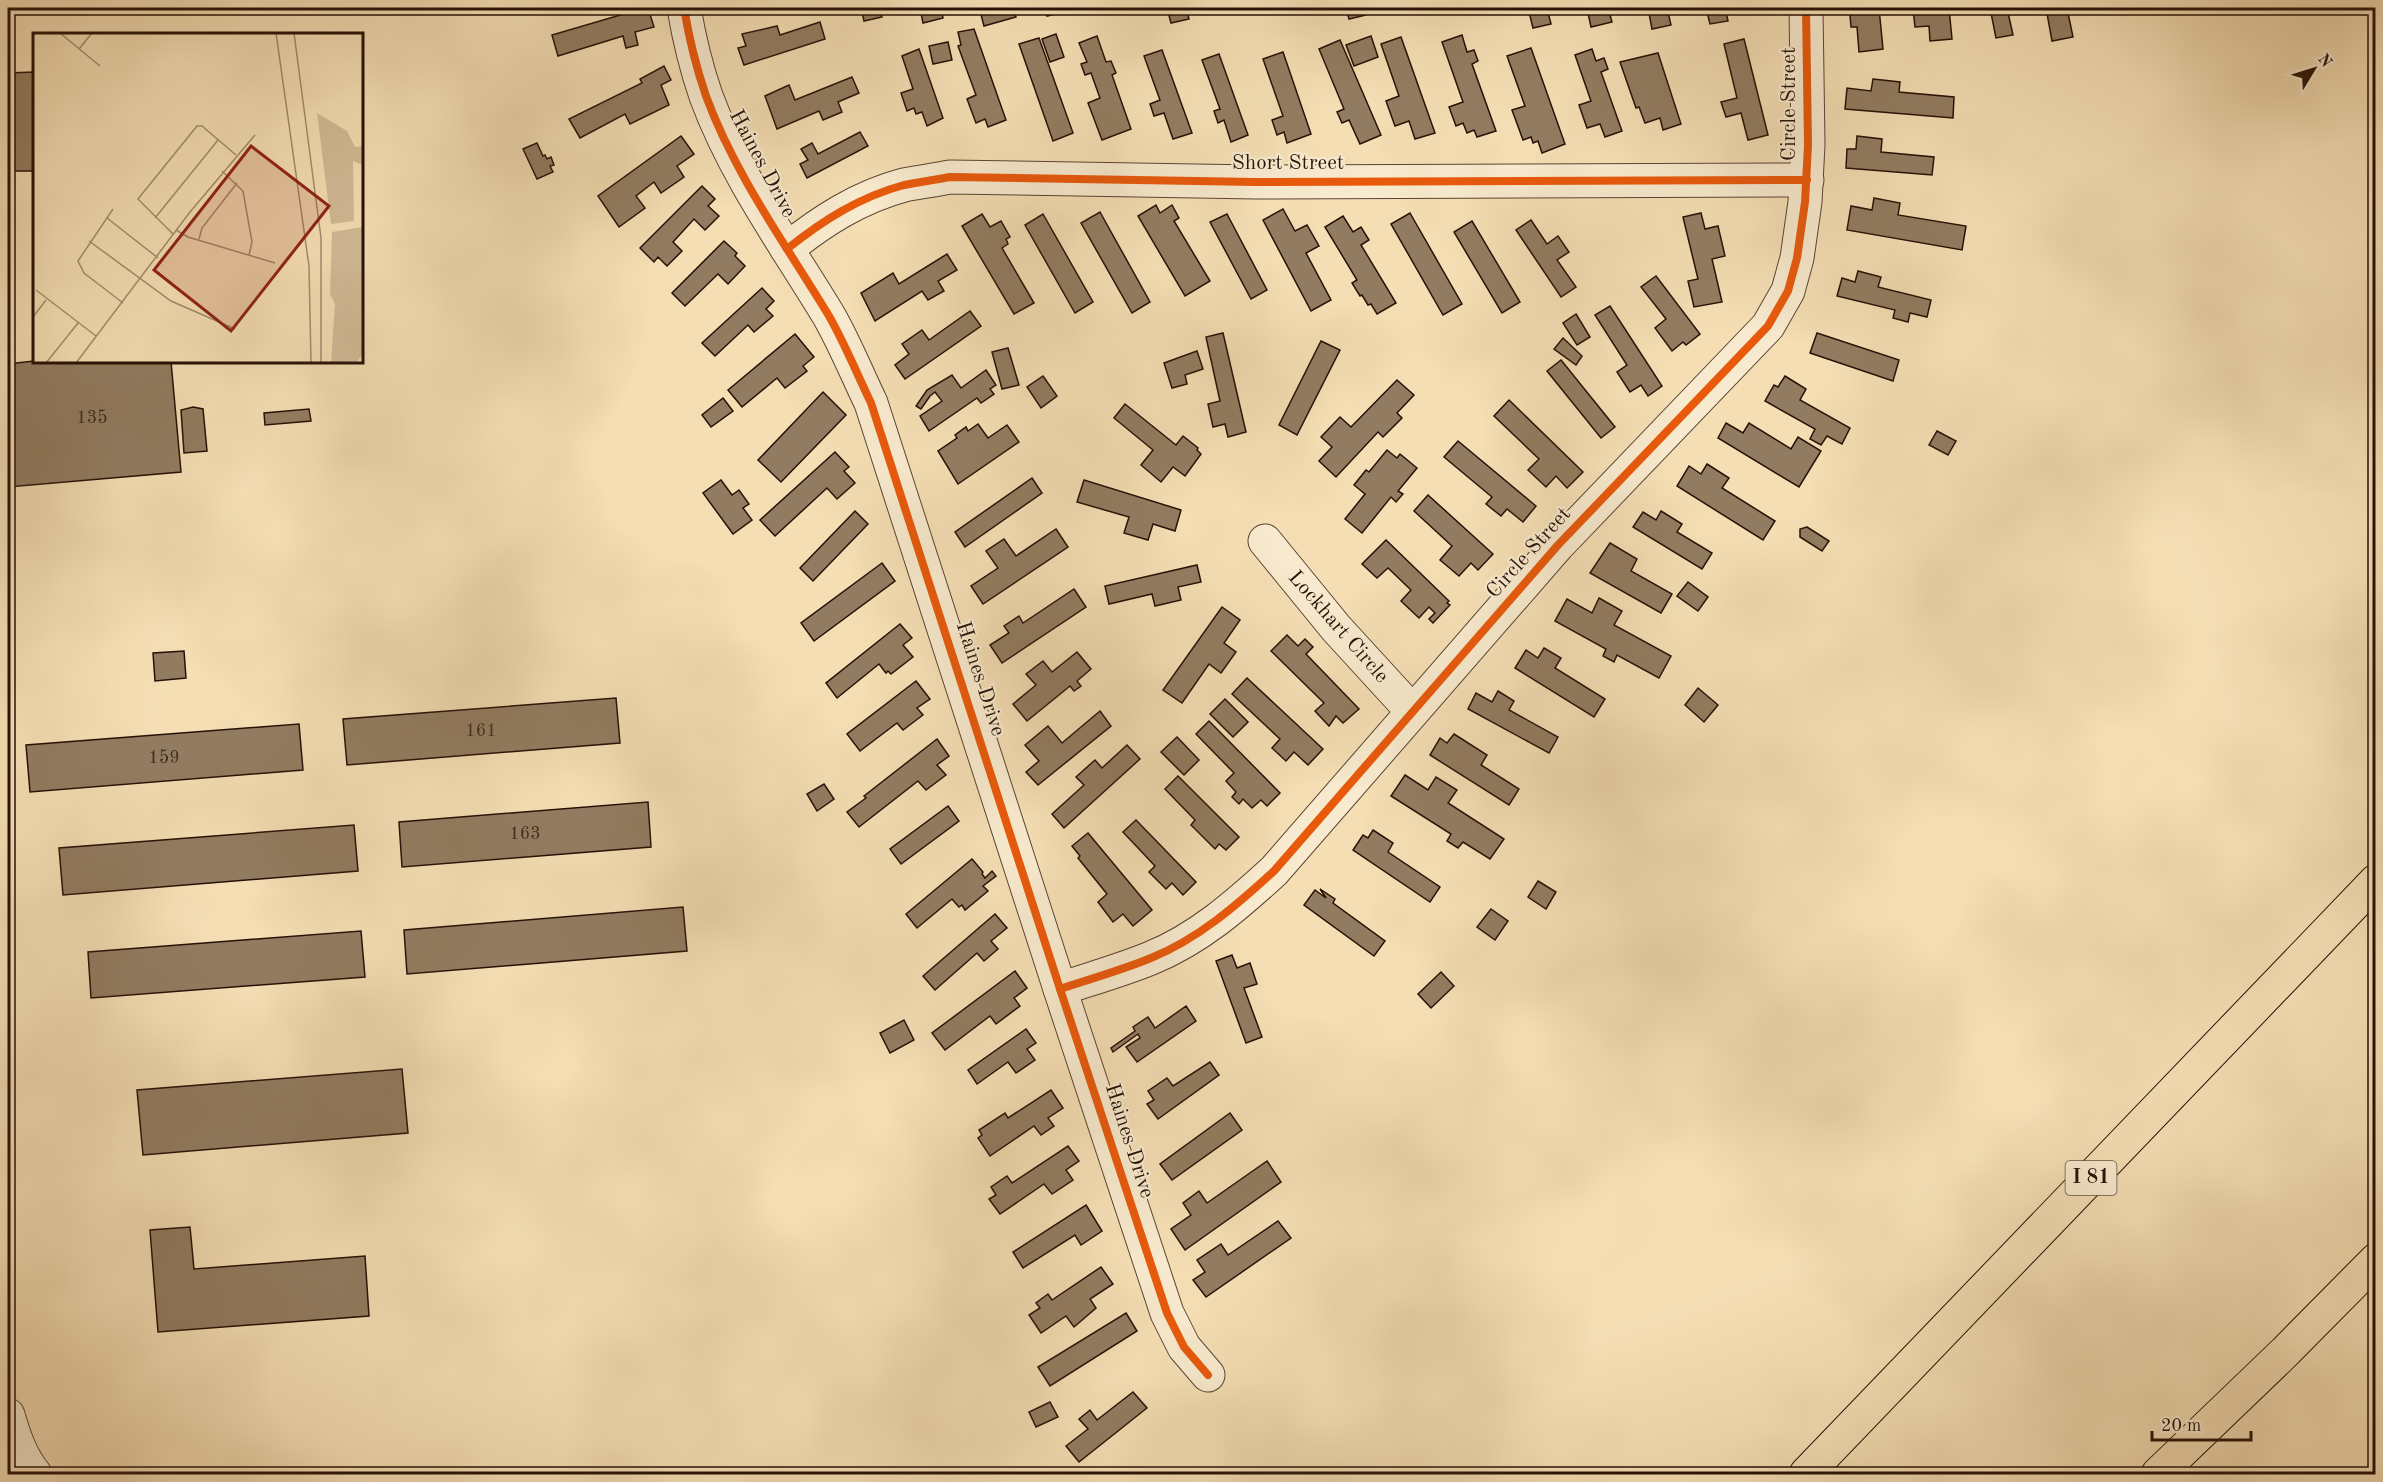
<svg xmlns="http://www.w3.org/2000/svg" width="2383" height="1482" viewBox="0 0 2383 1482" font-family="'Old Standard TT',serif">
<rect width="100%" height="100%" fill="#f5deb4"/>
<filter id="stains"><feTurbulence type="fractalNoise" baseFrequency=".00333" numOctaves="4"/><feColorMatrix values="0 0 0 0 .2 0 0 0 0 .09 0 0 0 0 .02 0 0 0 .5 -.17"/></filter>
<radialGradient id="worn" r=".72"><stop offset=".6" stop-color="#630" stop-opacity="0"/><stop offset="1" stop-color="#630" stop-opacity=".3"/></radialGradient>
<g fill="#927c61" stroke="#261107" stroke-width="1.5">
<path d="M644,8h4l6,19 -19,5 3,13 -12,3 -3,-12 -65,20 -6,-21z"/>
<path d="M861,8h19l2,9 -18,4z"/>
<path d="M920,8h21l2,10 -20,5z"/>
<path d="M982,8h32l2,9 -32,9 -4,-15 2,-1z"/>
<path d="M1044,8h19l1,4 -17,4z"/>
<path d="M1167,8h19l3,11 -18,4z"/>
<path d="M1346,8h18l2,7 -17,4z"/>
<path d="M1408,8h19l1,1 -19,5z"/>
<path d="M1468,8h20v1l-19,4z"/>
<path d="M1528,8h19l4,16 -18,4z"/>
<path d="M1587,8h21l4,14 -21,5z"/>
<path d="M1648,8h19l4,17 -19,4z"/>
<path d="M1706,8h39v1l-19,3 2,9 -18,3z"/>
<path d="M1854,8h25l4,41 -24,3 -2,-25h-6l-1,-12 5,-1z"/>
<path d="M1913,8h36l3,31 -22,2 -1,-15 -14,1z"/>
<path d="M1990,8h17l6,27 -17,3z"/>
<path d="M2046,8h21l6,29 -21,4z"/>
<path d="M820,22l5,17 -81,26 -6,-17 8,-2 -4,-12 35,-8 3,9z"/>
<path d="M974,29l32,91 -18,7 -3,-8 -9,4 -9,-24 9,-4 -18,-49 3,-1 -3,-13z"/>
<path d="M1056,34l8,23 -14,5 -8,-23z"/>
<path d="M1462,35l5,17 7,-2 4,11 -6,3 24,67 -19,6 -3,-7 -7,3 -4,-10 -7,3 -7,-19 14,-5 -21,-60z"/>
<path d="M1097,36l9,26 5,-1 5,12 -4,2 19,54 -29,11 -14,-37 12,-5 -9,-25 -6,2 -4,-11 6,-2 -8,-19z"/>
<path d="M1371,36l7,21 -24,9 -8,-21z"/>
<path d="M1401,37l34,96 -20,6 -6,-18 -14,5 -9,-25 13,-5 -18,-52z"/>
<path d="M1039,38l34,95 -20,8 -34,-97z"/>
<path d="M1744,39l24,96 -20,5 -7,-27 -15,4 -5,-15 16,-4 -13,-54z"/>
<path d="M1340,40l41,95 -21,9 -11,-24 -7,3 -5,-11 7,-3 -25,-60z"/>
<path d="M948,42l4,18 -19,4 -4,-18z"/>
<path d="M1531,48l34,96 -23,9 -4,-12 -5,2 -2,-6 -8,3 -11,-30 13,-4 -18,-50z"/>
<path d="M919,49l24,69 -16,8 -5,-14 -6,2 -2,-6 -7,3 -6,-18 12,-4 -11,-33z"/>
<path d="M1592,49l4,12 8,-3 4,11 -7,3 21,59 -17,6 -5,-13 -13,4 -8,-23 12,-4 -16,-46z"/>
<path d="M1162,50l30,83 -19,6 -9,-26 -10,3 -4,-12 10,-4 -16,-44z"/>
<path d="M1283,52l28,82 -24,9 -3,-11 -7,3 -5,-15 11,-4 -20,-57z"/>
<path d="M1658,53l23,71 -18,6 -3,-12 -15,5 -6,-16 -3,1 -16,-46z"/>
<path d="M1219,54l29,81 -17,7 -7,-22 -6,3 -4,-12 6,-2 -18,-49z"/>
<path d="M664,66l7,14 -10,5 8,20 -39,19 -5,-10 -45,24 -11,-19 73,-36 -2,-4z"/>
<path d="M34,72v99h-26v-98z"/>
<path d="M852,77l7,16 -21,9 4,10 -19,8 -4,-9 -42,18 -12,-33 24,-11 6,15z"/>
<path d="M1873,79l27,3 -1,10 55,5 -1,21 -108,-9 2,-21 24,3z"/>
<path d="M860,132l8,14 -61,32 -7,-14 8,-4 -7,-11 11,-6 6,11z"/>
<path d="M681,136l13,18 -17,12 7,11 -23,16 -7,-11 -18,14 9,12 -26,19 -21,-31z"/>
<path d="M1857,136l25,3 -1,13 53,5 -2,18 -86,-7 1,-19h9z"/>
<path d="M537,143l6,13 2,-1 2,4 4,-2 3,8 -4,1 3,6 -16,7 -14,-30z"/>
<path d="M702,186l13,13 -7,7 11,10 -14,14 -11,-11 -21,23 9,9 -15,15 -9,-9 -4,5 -14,-14z"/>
<path d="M1874,198l26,5 -2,12 68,11 -4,24 -115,-20 4,-24 21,4z"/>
<path d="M1156,205l4,8 12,-8 7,13 -5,3 36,60 -25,15 -47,-80z"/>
<path d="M1283,209l12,22 12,-6 12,21 -13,7 25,47 -20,11 -48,-91z"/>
<path d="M1100,212l50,90 -18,11 -51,-90z"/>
<path d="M1410,213l52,91 -19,11 -52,-91z"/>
<path d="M1701,213l4,16 13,-3 7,30 -13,3 10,43 -28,5 -6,-26 10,-2 -15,-62z"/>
<path d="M982,214l8,13 11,-6 9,16 -4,2 2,5 -6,4 32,55 -20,11 -52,-88z"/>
<path d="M1043,214l50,88 -18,11 -50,-88z"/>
<path d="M1227,214l40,76 -16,9 -41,-77z"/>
<path d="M1343,216l10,16 8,-5 8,13 -8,5 35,58 -19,11 -6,-10 -3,1 -6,-10 -2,1 -8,-13 5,-3 -32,-53z"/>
<path d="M1531,220l16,24 11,-8 11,16 -12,8 19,27 -15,10 -45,-67z"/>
<path d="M1472,221l48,81 -18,11 -48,-81z"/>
<path d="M724,241l13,12 -2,3 10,10 -17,18 -10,-10 -33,32 -13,-13z"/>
<path d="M947,254l10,16 -19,11 6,10 -16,9 -6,-9 -47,30 -14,-28 32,-20 6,11z"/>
<path d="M1858,271l23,6 -3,10 53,13 -4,17 -17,-4 -2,9 -15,-4 2,-8 -58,-14 5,-18 13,4z"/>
<path d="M1656,276l44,58 -14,11 -3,-3 -11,9 -17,-23 11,-9 -25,-32z"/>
<path d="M762,288l12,13 -8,8 7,7 -19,16 -6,-7 -33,31 -13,-13z"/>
<path d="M1610,306l52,80 -14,10 -7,-11 -11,7 -13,-20 10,-7 -32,-50z"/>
<path d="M970,311l11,15 -76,53 -10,-14 14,-11 -7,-10 20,-14 7,10z"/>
<path d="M1576,314l14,23 -13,8 -14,-22z"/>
<path d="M1223,333l23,99 -18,5 -3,-13 -12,3 -5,-23 12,-3 -14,-64z"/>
<path d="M1817,333l82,27 -6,21 -83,-28z"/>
<path d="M795,334l19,23 -11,9 4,5 -22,17 -8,-10 -35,29 -14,-17z"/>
<path d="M1563,338l19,18 -6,9 -22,-16z"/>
<path d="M1321,341l19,9 -43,85 -18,-10z"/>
<path d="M1008,348l11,37 -17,4 -10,-37z"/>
<path d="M1197,351l6,18 -18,6 2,9 -15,4 -8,-25z"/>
<path d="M1561,360l54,67 -14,11 -54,-67z"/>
<path d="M34,361l137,1 10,110 -173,15v-123z"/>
<path d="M986,370l10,15 -6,4 4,5 -13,9 -4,-5 -48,33 -9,-15 22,-15 -7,-9 -5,4 -9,13 -5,-3 11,-16 25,-15 9,13z"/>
<path d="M1043,376l14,20 -16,12 -14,-21z"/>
<path d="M1785,376l21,13 -6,11 50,28 -8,16 -15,-8 -6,9 -11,-6 5,-10 -50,-28 9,-16 4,2z"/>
<path d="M1397,380l17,15 -17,18 5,5 -19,19 -5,-5 -42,45 -17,-16 13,-14 -11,-10 19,-20 11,10z"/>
<path d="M823,392l23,23 -65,67 -23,-22z"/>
<path d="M723,398l10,13 -22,16 -9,-12z"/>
<path d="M1509,400l74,72 -16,16 -11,-12 -10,11 -18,-17 11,-11 -45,-43z"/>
<path d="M1125,404l51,41 7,-9 15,12 -1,2 4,4 -16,22 -12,-9 -12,15 -20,-17 12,-15 -39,-32z"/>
<path d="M193,407l10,2 4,42 -23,2 -3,-43z"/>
<path d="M309,409l2,12 -46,4 -1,-12z"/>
<path d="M1726,423l17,10 6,-10 42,26 7,-12 23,14 -22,36 -81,-49z"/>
<path d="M978,424l10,14 19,-13 12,17 -61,42 -20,-33 19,-13 -2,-3 11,-8 2,4z"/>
<path d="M1937,431l19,10 -8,14 -19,-10z"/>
<path d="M1458,441l78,65 -13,16 -16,-13 -6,7 -15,-12 6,-7 -48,-40z"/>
<path d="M1387,450l10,8 3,-4 17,14 -19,23 5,3 -7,8 -5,-5 -29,36 -17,-14 20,-25 -11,-9 12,-15 3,2z"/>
<path d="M835,452l14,15 -5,4 11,12 -18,16 -10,-11 -52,48 -15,-16z"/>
<path d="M1707,464l22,14 -7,10 53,33 -12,19 -86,-54 12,-20 12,8z"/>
<path d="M1032,478l10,15 -77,54 -10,-15z"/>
<path d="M721,480l11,15 7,-5 10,14 -6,4 9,12 -19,14 -30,-41z"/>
<path d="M1084,480l97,30 -6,21 -22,-7 -5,16 -24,-7 5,-16 -52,-15z"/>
<path d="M1428,495l65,59 -15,16 -7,-7 -12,13 -19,-16 12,-14 -38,-35z"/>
<path d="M855,511l13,13 -55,57 -13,-13z"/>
<path d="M1661,511l21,13 -5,8 35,21 -10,16 -69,-42 10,-15 13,8z"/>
<path d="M1807,527l22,14 -7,10 -22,-14v-8z"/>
<path d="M1056,529l12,18 -85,57 -12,-18 27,-18 -12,-17 18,-12 12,17z"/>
<path d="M1386,540l63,61 -2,2 3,2 -17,18 -4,-4 6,-6 -6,-6 -10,11 -18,-17 10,-11 -23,-22 -11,10 -15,-14z"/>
<path d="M1610,543l27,16 -6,12 41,23 -11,19 -71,-40z"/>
<path d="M882,563l13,18 -81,60 -13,-18z"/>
<path d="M1197,565l4,17 -23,5 3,13 -26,6 -3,-12 -43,10 -4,-18z"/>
<path d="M1688,582l20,15 -10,14 -21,-15z"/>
<path d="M1074,589l12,18 -84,56 -12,-18 19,-12 -5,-7 15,-10 4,7z"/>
<path d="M1599,598l23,13 -8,14 57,31 -12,22 -42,-23 -3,7 -11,-6 3,-7 -51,-28 12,-22 25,14z"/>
<path d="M1222,607l18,13 -16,23 12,9 -15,21 -12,-9 -27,39 -19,-13z"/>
<path d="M900,624l12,14 -9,7 10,12 -22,17 -3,-3 -2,2 -7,-9 -42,34 -11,-15z"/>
<path d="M1287,635l11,11 7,-7 8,8 -7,7 53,55 -16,14 -7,-7 -7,10 -14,-15 9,-8 -53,-52z"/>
<path d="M1544,648l17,10 -6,10 50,31 -11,18 -79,-49 11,-18 12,8z"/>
<path d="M184,651l2,27 -31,3 -2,-28z"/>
<path d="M1077,652l14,17 -14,12 4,5 -7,5 -4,-5 -43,35 -14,-17 23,-19 -10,-11 17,-13 9,11z"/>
<path d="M1247,678l76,71 -15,16 -14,-13 -8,9 -14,-13 8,-9 -48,-45z"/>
<path d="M916,681l14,18 -13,9 6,7 -20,15 -6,-7 -37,28 -13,-17z"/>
<path d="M1698,688l20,17 -14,17 -19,-17z"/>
<path d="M1498,691l16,10 -5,9 49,27 -9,16 -81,-44 8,-16 16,9z"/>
<path d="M616,698l4,45 -273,22 -4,-46z"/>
<path d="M1225,699l23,23 -15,15 -23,-23z"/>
<path d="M1100,711l11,15 -73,59 -12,-13 13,-11 -14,-16 23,-19 14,17z"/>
<path d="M1209,721l71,72 -13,13 -6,-6 -9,8 -9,-9 -4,5 -7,-7 4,-5 -10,-11 8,-8 -38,-39z"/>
<path d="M299,724l4,46 -273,22 -4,-47z"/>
<path d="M1454,734l33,21 -6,10 38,24 -10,16 -79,-50 10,-17 7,5z"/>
<path d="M1177,737l22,23 -15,15 -23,-23z"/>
<path d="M937,739l12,17 -12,9 9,10 -20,15 -8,-9 -59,46 -12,-15 19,-14 -2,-2z"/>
<path d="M1127,745l13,14 -76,69 -12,-14 32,-29 -8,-8 19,-17 7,8z"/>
<path d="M1405,775l23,15 8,-13 21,13 -9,13 56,36 -14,20 -27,-17 -5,6 -11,-7 4,-7 -60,-38z"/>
<path d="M1178,776l61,61 -13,13 -7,-6 -4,5 -24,-24 4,-5 -30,-31z"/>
<path d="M824,784l10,15 -17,12 -10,-17z"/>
<path d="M648,802l3,45 -249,20 -3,-45z"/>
<path d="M948,806l11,15 -58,43 -11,-15z"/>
<path d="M1136,820l60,62 -13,13 -11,-12 -6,6 -17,-17 6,-6 -32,-34z"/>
<path d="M354,825l4,46 -295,24 -4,-47z"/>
<path d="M1373,830l20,13 -5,9 52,35 -10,15 -77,-52 10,-15 5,3z"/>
<path d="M1088,833l64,77 -19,16 -10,-12 -10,8 -15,-20 9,-8 -29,-36 2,-2 -8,-10z"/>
<path d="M972,859l11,13 -1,2 3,4 7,-7 4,5 -13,10 5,5 -23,19 -3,-5 -3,2 -7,-8 -35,29 -11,-14z"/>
<path d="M1538,881l18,11 -10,17 -18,-12z"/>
<path d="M1320,889l15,10 -2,4 52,38 -11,15 -70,-51 11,-15 11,8z"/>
<path d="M683,907l4,44 -280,23 -3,-44z"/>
<path d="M1491,909l17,12 -13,19 -18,-13z"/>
<path d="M995,914l12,14 -16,13 7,8 -14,12 -7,-8 -42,37 -12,-14z"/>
<path d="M361,931l4,46 -274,21 -3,-46z"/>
<path d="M1232,955l5,13 13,-5 7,21 -13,4 18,49 -16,6 -30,-82z"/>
<path d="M1015,971l12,17 -13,10 6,8 -24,18 -6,-8 -45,34 -13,-17z"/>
<path d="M1441,972l13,14 -23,22 -13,-14z"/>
<path d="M1186,1006l10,15 -59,41 -11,-15 14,-9 -2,-4 -25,18 -2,-4 24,-17 -2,-4 15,-10 7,11z"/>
<path d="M904,1020l10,20 -24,13 -10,-20z"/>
<path d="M1026,1029l10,14 -9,6 8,11 -19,13 -8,-11 -31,22 -9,-14z"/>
<path d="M1210,1062l9,13 -61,44 -11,-15 7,-4 -6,-9 19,-13 6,8z"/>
<path d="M402,1069l6,64 -265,22 -6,-65z"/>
<path d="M1051,1090l12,18 -15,10 6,8 -13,9 -7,-9 -44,30 -12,-18 4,-3 -3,-5 26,-17 3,5z"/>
<path d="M1230,1113l12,17 -70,50 -12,-16z"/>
<path d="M1068,1146l11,15 -13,9 7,10 -21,14 -8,-10 -44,30 -11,-15 7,-4 -5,-8 16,-11 5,7z"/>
<path d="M1267,1161l14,21 -96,68 -14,-21 20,-14 -8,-12 16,-12 8,12z"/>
<path d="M1086,1205l16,26 -21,14 -6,-10 -52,33 -10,-16z"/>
<path d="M1278,1221l13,17 -85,59 -13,-17 12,-8 -8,-12 24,-16 7,11z"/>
<path d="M190,1227l4,42 171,-13 4,60 -211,16 -8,-102z"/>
<path d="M1101,1267l12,17 -23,15 6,9 -22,19 -8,-11 -25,17 -12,-18 11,-7 -4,-5 12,-9 4,6z"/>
<path d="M1126,1313l11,18 -87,55 -12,-19z"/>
<path d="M1133,1392l14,16 -68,54 -13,-16 22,-17 -9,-10 11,-9 7,10z"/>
<path d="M1050,1402l8,15 -22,10 -7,-15z"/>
</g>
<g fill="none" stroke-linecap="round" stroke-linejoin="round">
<g stroke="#5a4432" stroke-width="35">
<g id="street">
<path d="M684,8c5,30 12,59 22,88 29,79 80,149 123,220 16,28 28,58 42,87l189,586 107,324 17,34 24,28"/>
<path d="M787,249c35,-28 72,-52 117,-64 15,-3 31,-5 46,-8l306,5 551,-2"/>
<path d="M1265,541l71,87 76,83"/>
<path d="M1060,989c30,-10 62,-19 91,-31 47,-19 86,-53 123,-87l284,-326 210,-219 20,-35 9,-33 8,-56 3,-57 -2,-137"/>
<path d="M8,1415c6,21 13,42 27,59"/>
</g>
</g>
<g stroke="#261107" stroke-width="35">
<g id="highway">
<path d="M1806,1474l570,-593"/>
<path d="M2158,1474l127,-122 91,-92"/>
</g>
</g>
<use href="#street" stroke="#f8eace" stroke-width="33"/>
<use href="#highway" stroke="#f5deb4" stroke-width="33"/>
<g stroke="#f8eace" stroke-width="11">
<g id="cycleway">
<path d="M684,8c5,30 12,59 22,88 29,79 80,149 123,220 16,28 28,58 42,87l189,586 107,324 17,34 24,28"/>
<path d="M787,249c35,-28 72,-52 117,-64 15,-3 31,-5 46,-8l306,5 551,-2"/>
<path d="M1060,989c30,-10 62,-19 91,-31 47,-19 86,-53 123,-87l284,-326 210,-219 20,-35 9,-33 8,-56 3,-57 -2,-137"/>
</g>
</g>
<use href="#cycleway" stroke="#e8590c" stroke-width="8"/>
</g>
<g text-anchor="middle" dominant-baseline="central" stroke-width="4.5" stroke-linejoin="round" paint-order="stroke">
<g font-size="18" fill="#412c1e">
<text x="92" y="418">135</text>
<text x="481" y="731">161</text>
<text x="164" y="758">159</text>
<text x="525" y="834">163</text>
</g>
<rect fill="#f8eace" stroke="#655243" stroke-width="1.5" x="2065.5" y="1161" width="51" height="34" rx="4.5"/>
<g font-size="20" font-weight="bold" fill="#261107">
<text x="2091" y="1178">I 81</text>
</g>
<g font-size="21" fill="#261107" stroke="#f8eace">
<text transform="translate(1789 104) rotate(-90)">Circle Street</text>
<text x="1288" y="163">Short Street</text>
<text transform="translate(762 164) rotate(62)">Haines Drive</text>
<text transform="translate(1529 553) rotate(-48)">Circle Street</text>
<text transform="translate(1338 627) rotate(49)">Lockhart Circle</text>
<text transform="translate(980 679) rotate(72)">Haines Drive</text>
<text transform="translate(1129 1141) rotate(72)">Haines Drive</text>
</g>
</g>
<g transform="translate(33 33)">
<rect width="330" height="330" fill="#f5deb4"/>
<path d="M284,80l30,18 8,16 8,-1v19l-10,-4 1,60 -23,3zM330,194v127l-7,9h-25l4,-59 -5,-10 2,-62z" fill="#d2bb97"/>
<path fill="none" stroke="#a28c6f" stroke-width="1.5" d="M27,0l40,33M243,0l33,233 2,97M261,0l27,205v125M46,16l13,-16M189,138l21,20 9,51 -3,13M80,176l-35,52 6,12 39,30M74,185l51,40M122,185l63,-78M143,197l12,7 87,26M140,201l-35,-35 59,-73h5l34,29M166,206l3,-11 35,-45M56,208l82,60 64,28M3,257l60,46M0,284l13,-17M13,330l32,-40M43,330l114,-151 65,-77"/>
<path fill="#8f2418" fill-opacity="0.15" stroke="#8f2418" stroke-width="3" d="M218,113l78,60 -98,125 -77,-61z"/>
<rect width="330" height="330" fill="none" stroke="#261107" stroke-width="3"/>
</g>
<rect width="2383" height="1482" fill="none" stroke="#f5deb4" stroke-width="30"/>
<rect x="9" y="9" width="2365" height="1464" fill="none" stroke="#261107" stroke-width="3"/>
<rect x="15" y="15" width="2353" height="1452" fill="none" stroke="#261107" stroke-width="1.5"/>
<g transform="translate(2314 69) rotate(52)" stroke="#f8eace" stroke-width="4.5" paint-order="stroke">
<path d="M0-4.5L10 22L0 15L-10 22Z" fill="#261107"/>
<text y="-9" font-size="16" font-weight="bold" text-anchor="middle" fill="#261107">N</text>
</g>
<path d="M2152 1431v9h99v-9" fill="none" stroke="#261107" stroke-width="3"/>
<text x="2161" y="1431" font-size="18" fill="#261107" stroke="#f8eace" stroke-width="4.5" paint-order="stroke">20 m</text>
<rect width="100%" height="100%" filter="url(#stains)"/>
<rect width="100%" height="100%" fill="url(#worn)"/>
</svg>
